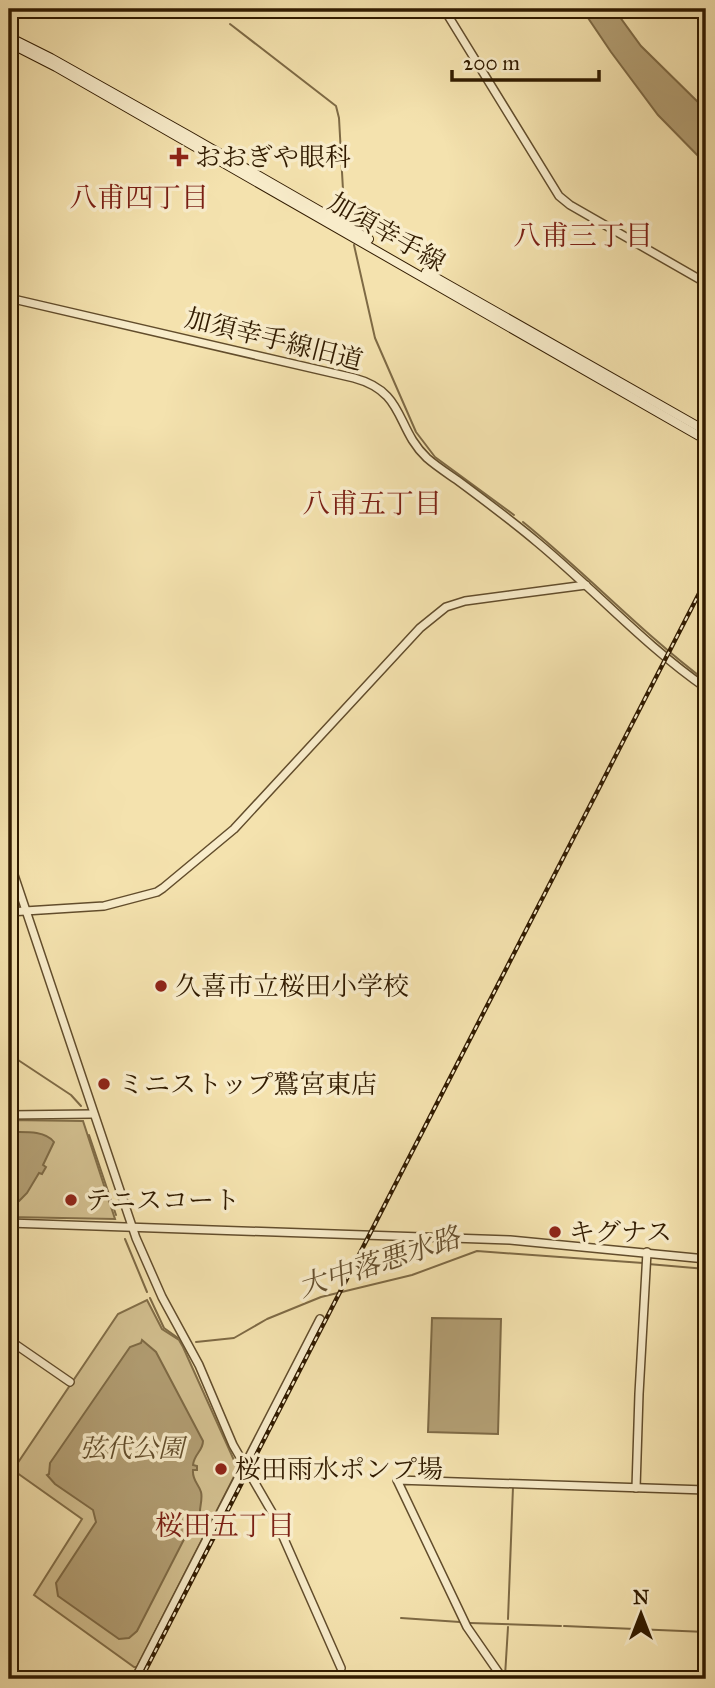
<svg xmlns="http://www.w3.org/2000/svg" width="715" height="1688" viewBox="0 0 715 1688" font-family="'IM FELL Great Primer','Noto Serif JP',serif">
<rect width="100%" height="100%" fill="#f4e2ae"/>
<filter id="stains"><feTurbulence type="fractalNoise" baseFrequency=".00286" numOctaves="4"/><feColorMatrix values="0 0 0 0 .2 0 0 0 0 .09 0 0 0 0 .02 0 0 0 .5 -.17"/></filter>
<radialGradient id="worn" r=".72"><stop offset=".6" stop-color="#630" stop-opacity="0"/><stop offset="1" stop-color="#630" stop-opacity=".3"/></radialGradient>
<g fill="#d3c090" stroke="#826e48" stroke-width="2">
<path d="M9,1120l74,1 32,98 -106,-2z"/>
<path d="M147,1300l15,29 17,11 4,7 55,122 -101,198h-3l-100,-72 48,-76 -69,-49 105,-156z"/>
</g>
<g fill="#b29e73" stroke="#7e6a45" stroke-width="2">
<path d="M582,9h32l27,37 65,64v54l-48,-49 -47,-63z"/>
<path d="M9,1132c15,0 36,-2 45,10l-11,23 3,2 -4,7 -3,-1 -12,20 -8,8 -10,3z"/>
<path d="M432,1318l69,1 -3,115 -70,-2z"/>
<path d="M142,1340l14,12 47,89c0,10 -9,13 -10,24l4,1v4h-4c-1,10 5,13 8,22 2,7 -2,17 -1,22h-3l-60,117 -8,7 -10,1 -61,-43 -2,-13 40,-61 -3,-12 -38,-26 -8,-9 2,-1 1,-11 80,-116 11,-4z"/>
</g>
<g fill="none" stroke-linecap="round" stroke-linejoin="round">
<g stroke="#7e6a45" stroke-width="2">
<path d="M216,9l5,6"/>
<path d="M230,24l106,82 3,12 4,72 6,30"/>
<path d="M354,245l21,93 41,94 19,25 79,58"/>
<path d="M523,522c63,51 118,110 183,159"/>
<path d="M9,623l2,14"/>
<path d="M9,1054l62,41 10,11"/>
<path d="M89,1135l27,80"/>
<path d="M125,1239l22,53"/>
<path d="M648,1264l58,5"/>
<path d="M150,1298l14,30 14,10"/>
<path d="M196,1342l38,-4 33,-19 54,-22 91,-22 65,-24 166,12"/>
<path d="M401,1618l59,4"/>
<path d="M508,1619l5,-132"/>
<path d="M470,1623l91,3"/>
<path d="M564,1626l142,6"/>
<path d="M505,1676l3,-49"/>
</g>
<g stroke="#624d2c" stroke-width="10">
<g id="tertiary">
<path d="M444,9l115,187 11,9 136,78"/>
<path d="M9,298l345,80c52,14 41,50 73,80 9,8 20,15 30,22 27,20 54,40 80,62 58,48 107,103 169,146"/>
<path d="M9,860l127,378 26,59 37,68 34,80 40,69 68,154"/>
<path d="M9,912l95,-6 53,-14 6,-4 71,-59 186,-201 26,-21 19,-6 121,-16"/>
<path d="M9,1115l84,-1"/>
<path d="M9,1223l501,17 196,19"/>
<path d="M9,1340l61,42"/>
<path d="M636,1488l3,-94 8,-142"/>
<path d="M135,1679l185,-360"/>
<path d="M503,1679l-36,-52 -70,-147 309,10"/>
</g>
</g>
<g stroke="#311b00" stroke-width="10">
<g id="secondary">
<path d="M9,37l42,21 137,77 181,104"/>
<path d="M9,43l47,24 650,373"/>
<path d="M426,272l280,159"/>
</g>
</g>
<use href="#tertiary" stroke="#f8ecca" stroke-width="7"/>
<use href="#secondary" stroke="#f8ecca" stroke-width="8"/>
<g stroke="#311b00" stroke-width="4.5">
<path id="rail" d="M141,1679l565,-1099"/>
</g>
<use href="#rail" stroke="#f8ecca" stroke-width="2" stroke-dasharray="5" stroke-linecap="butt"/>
</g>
<g fill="#8f2418" stroke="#f8ecca" stroke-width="2.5">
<path d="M175.5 146.5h7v7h7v7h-7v7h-7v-7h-7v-7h7z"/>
<circle cx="161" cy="986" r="7"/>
<circle cx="104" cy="1084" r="7"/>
<circle cx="71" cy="1200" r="7"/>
<circle cx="555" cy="1232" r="7"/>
<circle cx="221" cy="1469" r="7"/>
</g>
<g text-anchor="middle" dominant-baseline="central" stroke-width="7" stroke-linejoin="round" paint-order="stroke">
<g font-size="26" fill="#311b00" stroke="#f8ecca" text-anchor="start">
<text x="195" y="157">おおぎや眼科</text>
<text x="175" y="986">久喜市立桜田小学校</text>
<text x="118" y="1084">ミニストップ鷲宮東店</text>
<text x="85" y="1200">テニスコート</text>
<text x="569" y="1232">キグナス</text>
<text x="235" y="1469">桜田雨水ポンプ場</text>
</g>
<g font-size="26" fill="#311b00" stroke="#f8ecca">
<text transform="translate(387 232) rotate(30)">加須幸手線</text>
<text transform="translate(274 339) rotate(14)">加須幸手線旧道</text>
</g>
<g font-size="26" font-style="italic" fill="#624d2b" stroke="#f8ecca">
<text x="132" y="1448">弦代公園</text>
</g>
<g font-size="28" fill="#7a1f14" stroke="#f8ecca">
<text x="139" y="197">八甫四丁目</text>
<text x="583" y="235">八甫三丁目</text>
<text x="372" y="503">八甫五丁目</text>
<text x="225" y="1525">桜田五丁目</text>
</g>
<g font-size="28" font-style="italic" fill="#654f2e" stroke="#f8ecca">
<text transform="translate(379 1262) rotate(-18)">大中落悪水路</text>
</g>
</g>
<rect width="715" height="1688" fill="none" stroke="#f4e2ae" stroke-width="35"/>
<rect x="10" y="10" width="694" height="1667" fill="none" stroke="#311b00" stroke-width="3.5"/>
<rect x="18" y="18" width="680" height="1653" fill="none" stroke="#311b00" stroke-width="2"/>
<g transform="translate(641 1614)" stroke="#f8ecca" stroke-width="5" paint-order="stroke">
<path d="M0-5L12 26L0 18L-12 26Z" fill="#311b00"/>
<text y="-10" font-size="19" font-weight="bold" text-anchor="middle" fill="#311b00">N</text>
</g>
<path d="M452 70v10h147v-10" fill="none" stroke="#311b00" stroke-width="3.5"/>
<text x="463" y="70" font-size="21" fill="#311b00" stroke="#f8ecca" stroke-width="5" paint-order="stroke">200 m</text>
<rect width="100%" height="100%" filter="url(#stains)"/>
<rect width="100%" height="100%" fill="url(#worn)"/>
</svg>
